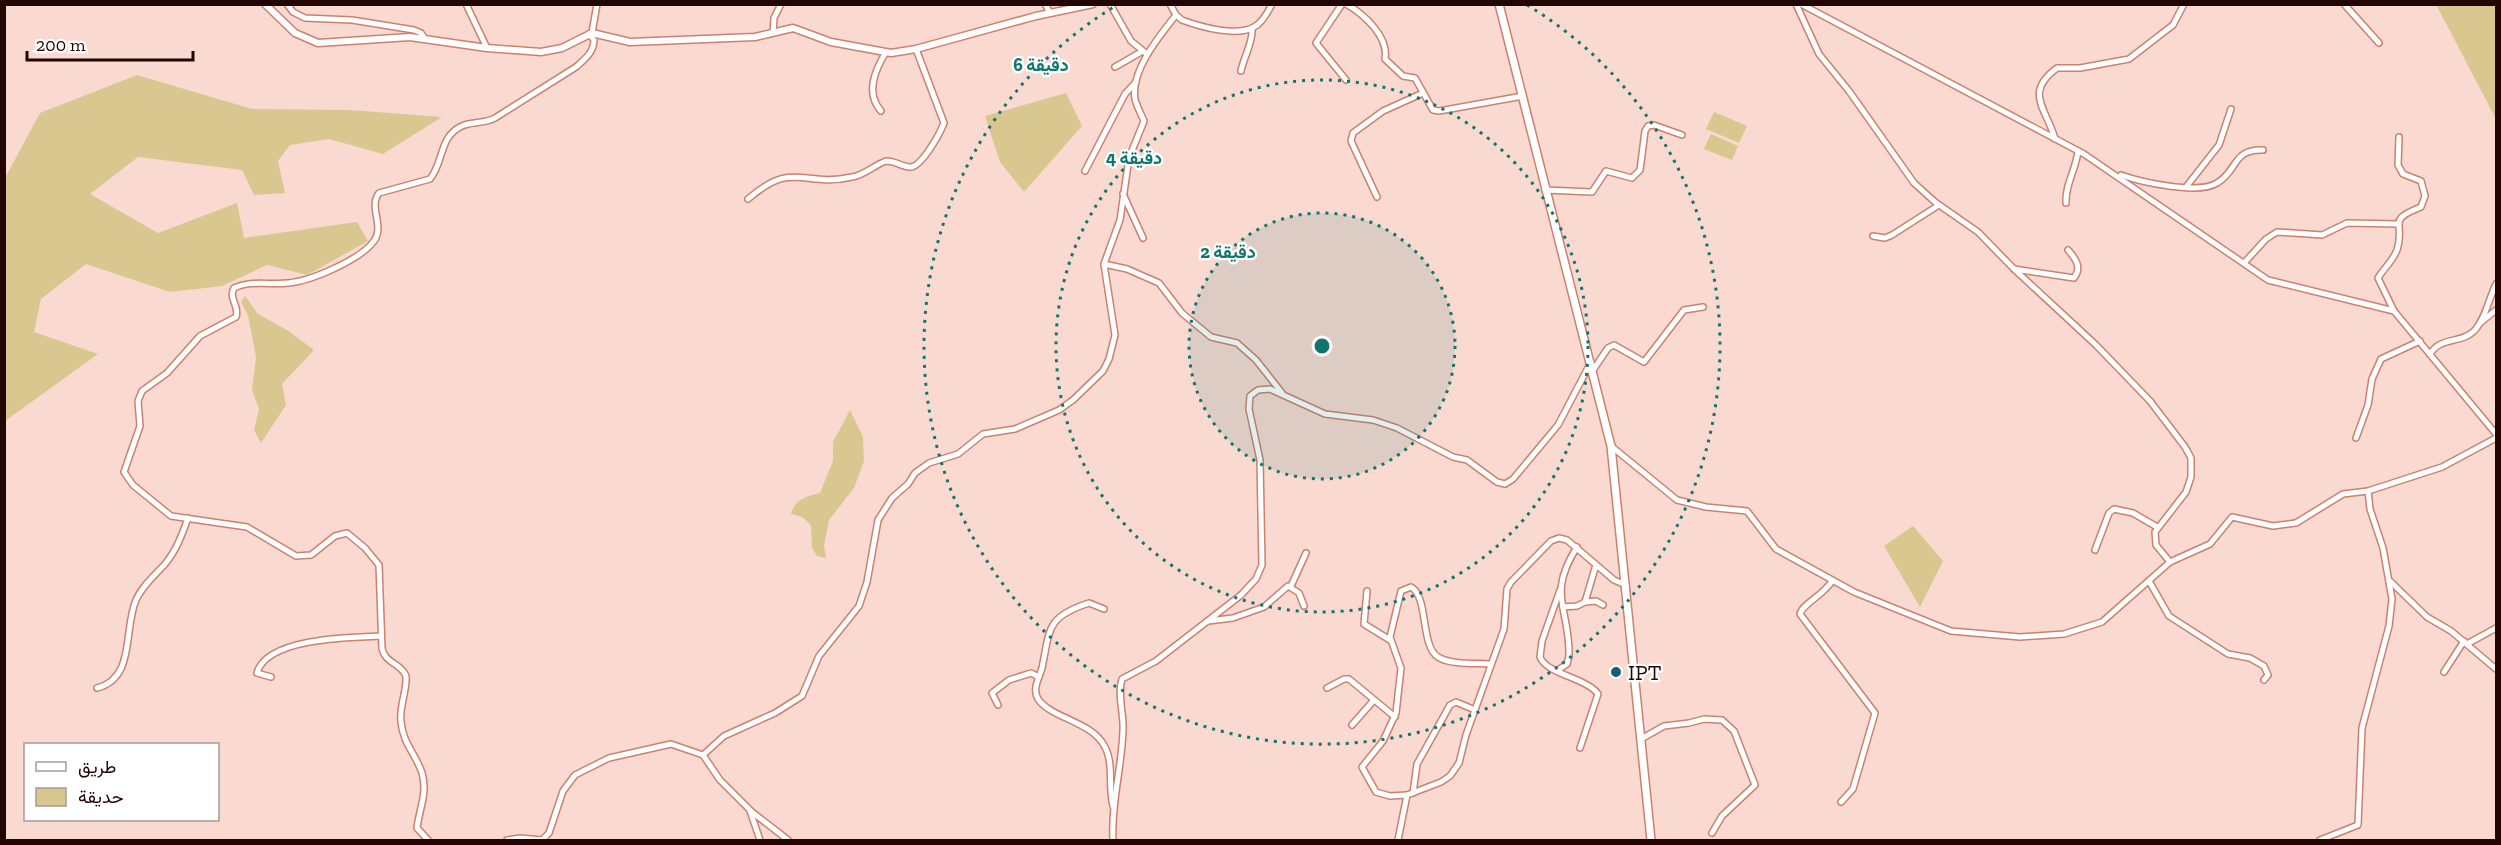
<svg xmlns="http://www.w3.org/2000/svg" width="2501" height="845" viewBox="0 0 2501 845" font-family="'Zilla Slab',Vazirmatn,serif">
<rect width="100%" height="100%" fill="#fad9d1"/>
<g fill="#d8c890">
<path d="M2436,5h60v114l-57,-109z"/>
<path d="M137,75l115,34 98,1 92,7 -59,37 -54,-15 -39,6 -12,16 7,32 -31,2 -12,-25 -104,-13 -48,37 68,39 79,-30 7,35 113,-16 11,19 -61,34 -40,-10 -45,21 -52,6 -84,-28 -45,35 -7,33 64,22 -93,67v-243l35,-65z"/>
<path d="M1066,93l16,33 -58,66 -24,-30 -15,-46z"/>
<path d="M1714,112l33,14 -8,17 -33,-14z"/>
<path d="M1711,134l27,12 -6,14 -28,-11z"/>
<path d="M245,296l13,18 29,16 27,20 -32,34 4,21 -25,38 -7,-13 5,-21 -7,-19 4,-33 -8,-42 -7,-13z"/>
<path d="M850,410l13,27 1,24 -10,27 -25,32 -5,26 2,12 -9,-2 -5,-8 -1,-23 -9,-8 -11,-3c4,-15 16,-18 29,-21l13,-32v-19z"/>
<path d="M1913,526l30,35 -23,46 -36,-61z"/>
</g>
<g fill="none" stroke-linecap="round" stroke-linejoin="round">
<g stroke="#cc816f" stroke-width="8">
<g id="minor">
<path d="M287,4l6,8 12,6 47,2 62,10 7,3 4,6"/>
<path d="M466,4l21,44"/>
<path d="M1045,4l5,9"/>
<path d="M1110,4l21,37 16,13"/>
<path d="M1170,4l6,11 6,5c19,7 54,17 72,7 8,-4 14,-15 18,-23"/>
<path d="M1342,4l-26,39 30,37"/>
<path d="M1346,4c18,10 43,33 39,55l18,17 12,2 18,32 6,1 84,-15"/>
<path d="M1796,4l23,50 30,37 65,92 21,19 43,30 36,37 82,76 54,56 35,46 6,11v19l-5,15 -31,40 1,13 14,17"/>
<path d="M1801,4l283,150 184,126 126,31 102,123"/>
<path d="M2344,4l35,39"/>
<path d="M592,33l5,-29"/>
<path d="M773,33l1,-15 7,-14"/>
<path d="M1115,67l26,-15"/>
<path d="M1241,71c3,-15 12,-28 11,-42"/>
<path d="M881,111c-16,-18 -6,-41 5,-59"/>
<path d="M2055,139c-8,-30 -32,-46 2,-71h23l49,-9 44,-34 11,-21"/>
<path d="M1085,171l40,-77 11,-12"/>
<path d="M2121,175c20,7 77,20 96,8 21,-12 15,-34 46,-33"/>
<path d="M2186,187l33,-42 12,-36"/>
<path d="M1545,190l47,2 14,-21 26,7 8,-8 5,-39 3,-5 6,-1 28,10"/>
<path d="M1123,194l20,44"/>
<path d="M1377,197l-26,-56 2,-8 30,-22 40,-18"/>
<path d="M748,199c46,-40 55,-11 104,-22 13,-2 22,-12 34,-16 9,0 15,5 23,6 12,2 31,-34 35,-44l-28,-74"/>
<path d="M2066,203c-1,-19 10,-33 12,-52"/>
<path d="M1873,236l12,2 7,-3 47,-30"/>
<path d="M2244,263l22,-24 11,-7 45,3 25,-12 51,1"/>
<path d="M1104,264l23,5 32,14 23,30 29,24 26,6 19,17 26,33"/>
<path d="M2014,269l60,9c8,-10 2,-19 -6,-28"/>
<path d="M2394,311l-16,-33c6,-10 15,-17 19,-28 9,-28 -12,-29 24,-43l4,-11 -4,-15 -18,-7 -5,-9 1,-28"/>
<path d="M2480,323l16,-13"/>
<path d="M2430,354c11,-18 31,-10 44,-23 11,-11 15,-33 22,-47"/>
<path d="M1593,370l15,-22 6,-3 30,17 40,-52 19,-3"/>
<path d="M2356,438l12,-33 4,-26 9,-20 39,-18"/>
<path d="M1611,446l66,54 29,7 41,4 29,38 78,43 97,39 69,6 44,-3 38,-12 68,-60 40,-18 22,-27 41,9 23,-3 47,-29 25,-3 74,-24 54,-29"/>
<path d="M2095,550l14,-37 5,-4 19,4 24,14"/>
<path d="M1832,581c-8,14 -30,23 -32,33l75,99 -22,76 -12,13"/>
<path d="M2149,581l20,35 59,38 22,4 14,8 4,9 -4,5"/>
<path d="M2391,582l36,35 24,14 45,38"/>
<path d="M1291,586l15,-33"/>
<path d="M1560,590l-18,51 -2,16c6,17 47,21 58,37l-18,54"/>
<path d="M1367,591l-3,33 26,16"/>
<path d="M1585,602l11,-1 7,4"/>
<path d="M1563,607l14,-1 8,-4 11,-37"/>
<path d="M1104,609l-15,-6c-43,14 -39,26 -47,65 -3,10 -10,21 -4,31 14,20 54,22 67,48 9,17 3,41 8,59"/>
<path d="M1208,621l25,-3 31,-11 24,-21 11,7 5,13"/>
<path d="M2467,644l29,-16"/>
<path d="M1558,670l9,-6 2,-8c1,-49 -23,-60 8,-109"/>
<path d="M2444,672l20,-31"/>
<path d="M271,677l-14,-4c9,-35 94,-36 124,-37"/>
<path d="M97,688c39,-10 26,-58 39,-88 6,-14 19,-25 29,-36 11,-13 17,-29 23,-46"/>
<path d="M1327,688l17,-9h5l46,38"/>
<path d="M998,705l-6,-12 17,-13 22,-7 8,4"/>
<path d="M1352,725l22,-25"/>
<path d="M1641,739l23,-13 25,-3 15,-4 18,1 12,11 21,54 -33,31 -10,17"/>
<path d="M703,755l21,-19 51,-23 27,-17 17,-40 40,-50 8,-24 11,-62 14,-22 16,-14 7,-11 14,-10 29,-9 25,-20 32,-5 44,-19 14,-10 30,-29 6,-12 6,-24 -11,-71 16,-44 9,-62 15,-37c-3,-7 -7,-14 -9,-22 -5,-28 25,-64 41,-84"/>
<path d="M1413,793l4,-29 33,-59 6,-3 19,8"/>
<path d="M1407,795l-17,1 -14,-4 -14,-25 21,-26 13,-28 5,-45 -11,-31 11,-46 10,-4c18,10 9,59 27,70 13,8 37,6 52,7"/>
<path d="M750,811l10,29"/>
<path d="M428,840l-11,-12c2,-18 11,-36 5,-55 -6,-19 -19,-29 -21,-51 -2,-16 6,-30 5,-46 -5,-13 -20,-12 -24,-27l-3,-84 -14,-17 -18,-15 -12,3 -24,19 -15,1 -49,-29 -76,-11 -38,-31 -9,-13 16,-46 -2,-25 4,-10 25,-18 33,-37 36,-19c4,-11 -8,-18 -2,-29 16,-8 37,-3 54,-5 23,-2 72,-23 86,-42 11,-15 -6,-34 5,-48l51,-14c14,-17 9,-43 32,-53 11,-5 22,-2 33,-8l81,-51c9,-8 18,-15 18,-27l-5,-6"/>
<path d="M507,840l13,-2 22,2"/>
<path d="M542,840l7,-7 14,-42 12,-16 34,-17 62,-14 32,11 17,25 32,32 36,28"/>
<path d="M1113,840c-2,-37 9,-73 10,-110 1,-17 -6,-35 -1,-51l34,-18 85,-66 15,-16 6,-14 -2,-105 -11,-51 1,-13 8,-6 12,-1 55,25 48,6 24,8 56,29 14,3 30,22 8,2 8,-5 45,-54 33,-63"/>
<path d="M1398,840l9,-45 34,-13 9,-6 9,-13 7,-28 38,-106 3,-40 4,-7 40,-41 8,-3 8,2 47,40 12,5"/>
<path d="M2320,840l38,-15 4,-97 27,-102 3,-27 -9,-51 -13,-39 -2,-18"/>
</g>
</g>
<g stroke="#cc816f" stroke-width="9">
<path id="tertiary" d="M265,4l30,29 23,10 92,-6 77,11 54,4 21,-4 30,-15 38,9 125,-5 38,-9 38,14 60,11 25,-4 120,-33 57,-12"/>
</g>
<g stroke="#cc816f" stroke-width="10">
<path id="secondary" d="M1499,4l112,442 40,394"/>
</g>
<use href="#minor" stroke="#fff" stroke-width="5"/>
<use href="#tertiary" stroke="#fff" stroke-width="6"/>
<use href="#secondary" stroke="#fff" stroke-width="7"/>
</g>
<circle cx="1322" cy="346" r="133" fill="#0f766e" fill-opacity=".12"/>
<g fill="none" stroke="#0f766e" stroke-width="3" stroke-dasharray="3 6">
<circle cx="1322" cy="346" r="133"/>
<circle cx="1322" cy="346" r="266"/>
<path d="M1527 5A398 398 0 1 1 1117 5"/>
</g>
<circle fill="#165f6e" stroke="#fff" stroke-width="2" cx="1616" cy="672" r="6"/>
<g text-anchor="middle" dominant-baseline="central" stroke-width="4.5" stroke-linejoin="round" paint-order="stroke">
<g font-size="22" fill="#210603" stroke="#fff" text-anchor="start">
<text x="1628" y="672">IPT</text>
</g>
</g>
<circle cx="1322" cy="346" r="9" fill="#0f766e" stroke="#fff" stroke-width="3"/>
<g font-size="18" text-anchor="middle" font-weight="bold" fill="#0f766e" stroke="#fff" stroke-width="4.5" stroke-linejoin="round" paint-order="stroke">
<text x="1041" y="71">6 دقيقة</text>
<text x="1134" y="164">4 دقيقة</text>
<text x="1228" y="258">2 دقيقة</text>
</g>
<rect width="2501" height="845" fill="none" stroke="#210603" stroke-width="12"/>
<rect x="24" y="743" width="195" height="78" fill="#ffffff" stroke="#a69b9a" stroke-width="1.5"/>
<rect x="36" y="762" width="30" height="9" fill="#ffffff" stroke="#a69b9a" stroke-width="1.5"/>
<text x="78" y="773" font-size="18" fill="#210603">طريق</text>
<rect x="36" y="788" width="30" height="18" fill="#d8c890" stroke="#a69b9a" stroke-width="1.5"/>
<text x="78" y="803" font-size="18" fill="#210603">حديقة</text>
<path d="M27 51v9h166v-9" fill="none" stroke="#210603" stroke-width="3"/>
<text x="36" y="51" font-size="18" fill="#210603" stroke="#ffffff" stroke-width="4.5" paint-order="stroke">200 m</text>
</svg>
